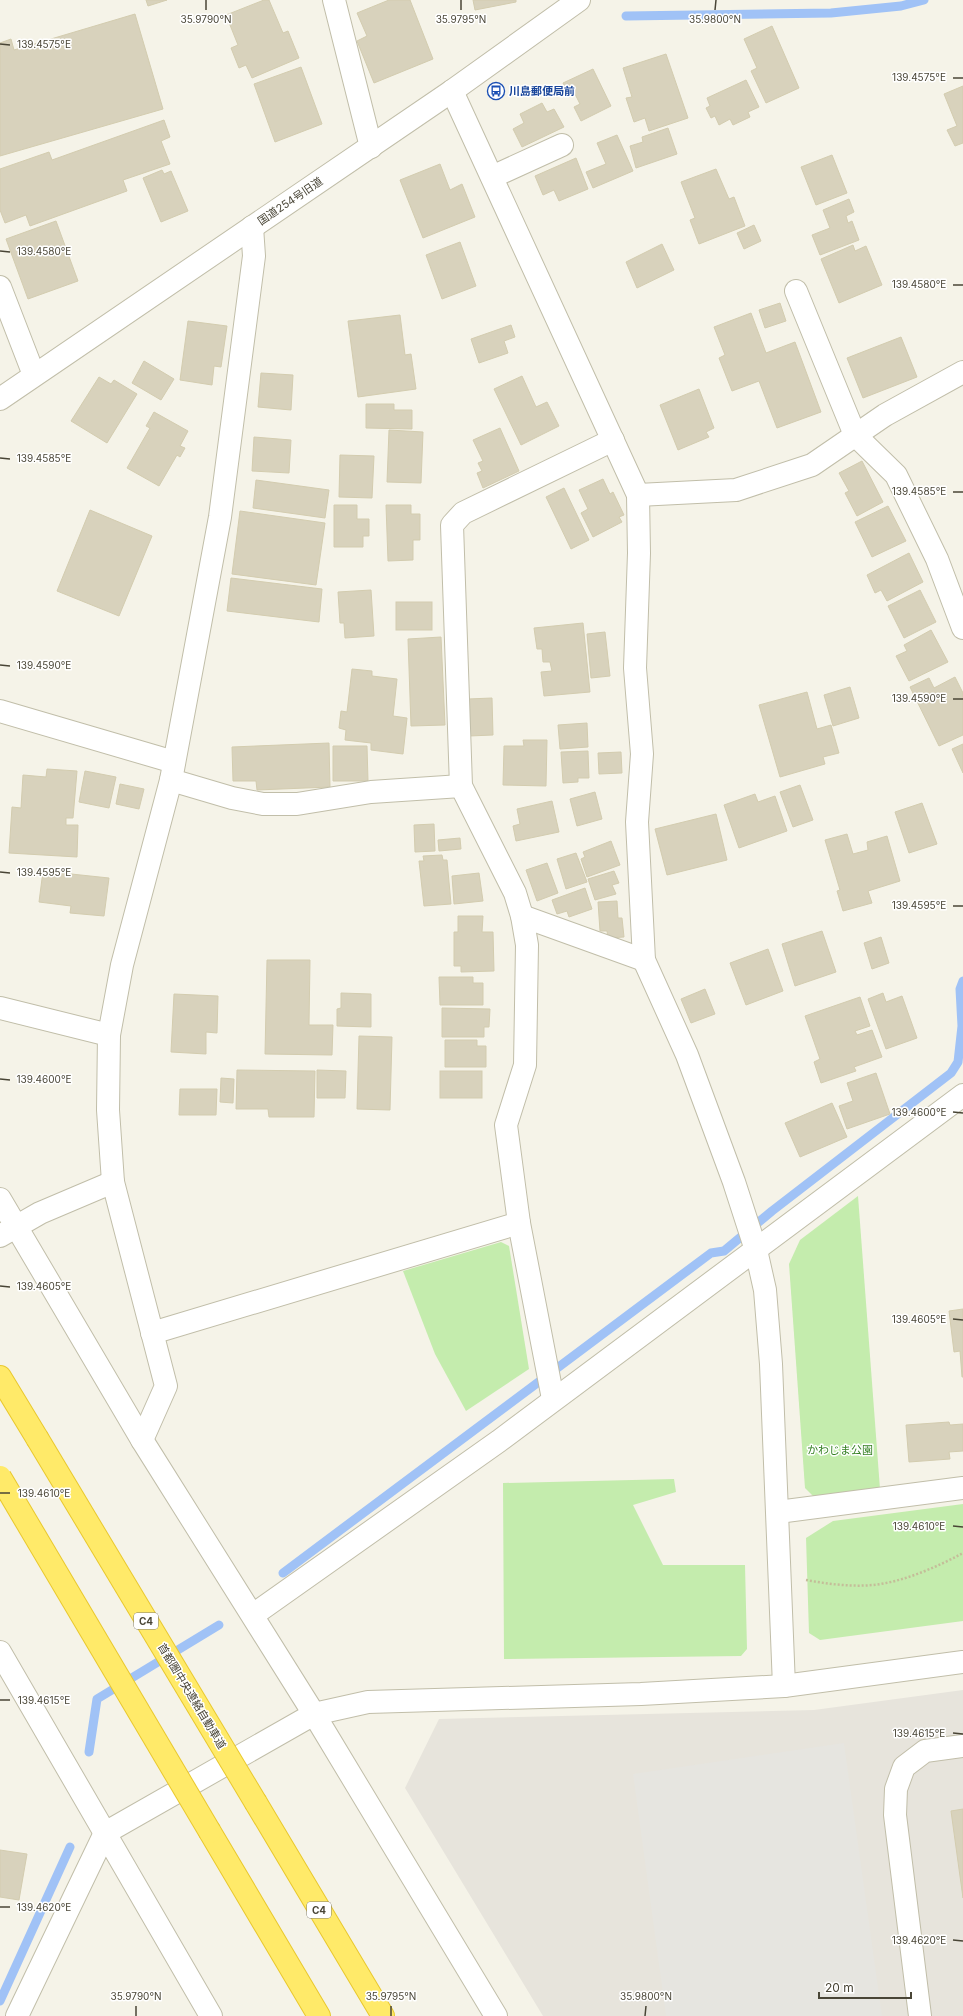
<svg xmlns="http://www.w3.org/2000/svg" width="963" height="2016" viewBox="0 0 963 2016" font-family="Inter,'Noto Sans JP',sans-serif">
<rect width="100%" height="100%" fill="#f5f3e8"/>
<path fill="#e7e4dc" d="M963,1690v326h-420l-138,-228 34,-69 375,-9z"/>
<g fill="#c4ecad">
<path d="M858,1196l22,293 -66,8 -9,-9 -16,-224 11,-24z"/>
<path d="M501,1242l8,4 20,123 -63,42 -31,-57 -32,-83z"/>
<path d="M674,1479l2,13 -43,13 30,60h82l2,84 -6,7 -237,3 -1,-176z"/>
<path d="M963,1504v117l-143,19 -11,-7 -3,-95 27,-17z"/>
</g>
<path fill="#e6e5e0" d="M844,1743l38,273h-216l-33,-242z"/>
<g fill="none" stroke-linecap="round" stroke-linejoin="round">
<g stroke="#a0c2f6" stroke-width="9">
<path d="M626,16l205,-3 70,-7 23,-6"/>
<path d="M283,1573l428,-320 13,-2 48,-40 179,-138 7,-11 4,-36 -2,-37 3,-8"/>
<path d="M89,1752l8,-53 122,-74"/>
<path d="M0,2001l70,-154"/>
</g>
</g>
<g fill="#d8d2bc" stroke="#d3ccaf">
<path d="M146,0h21l-19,6z"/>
<path d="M264,0h5l14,33 5,-2 11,27 -47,20 -6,-13 -7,3 -8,-20 7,-3 -12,-30z"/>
<path d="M389,0h21l23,59 -59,24 -17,-42 10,-5 -10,-23z"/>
<path d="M473,0h43v2l-41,8z"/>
<path d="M135,14l28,95 -163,47v-113l11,-4 3,11z"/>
<path d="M772,26l27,62 -33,15 -15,-32 6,-3 -13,-29z"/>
<path d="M666,54l22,64 -39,13 -4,-13 -11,4 -8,-24 6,-1 -9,-29z"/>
<path d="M301,67l21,57 -47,18 -21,-58z"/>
<path d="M593,69l18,37 -30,15 -7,-14 6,-3 -5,-10 -6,3 -6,-14z"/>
<path d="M746,80l13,27 -11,5 2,5 -17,8 -3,-6 -11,6 -4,-9 -4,2 -5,-10 4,-2 -3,-8z"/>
<path d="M963,86v57l-8,3 -8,-16 10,-4 -13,-32z"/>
<path d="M542,103l5,9 7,-3 10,18 -42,20 -9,-18 11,-6 -4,-9z"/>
<path d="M164,120l6,17 -9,4 9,23 -47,16 4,11 -97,35 -4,-11 -21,8 -5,-13v-41l49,-17 3,8z"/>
<path d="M668,128l9,26 -41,14 -6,-22 13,-4 -1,-5z"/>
<path d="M617,135l16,36 -40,17 -7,-16 20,-8 -9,-21z"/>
<path d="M832,155l15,38 -31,12 -15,-38z"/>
<path d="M576,158l12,31 -29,12 -5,-11 -11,5 -8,-19z"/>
<path d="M440,164l10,26 12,-6 13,33 -52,21 -23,-58z"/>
<path d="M716,169l13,30 5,-2 11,29 -46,18 -9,-24 5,-2 -14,-36z"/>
<path d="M162,170l2,4 7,-3 17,40 -27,11 -18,-44z"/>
<path d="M849,199l5,13 -8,4 2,7 4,-2 7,19 -39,15 -8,-20 18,-7 -7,-18z"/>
<path d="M56,221l22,60 -50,18 -22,-60z"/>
<path d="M754,225l7,16 -17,8 -7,-16z"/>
<path d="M460,242l16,44 -34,13 -16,-44z"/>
<path d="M662,244l12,26 -37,18 -11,-26z"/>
<path d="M853,245l2,6 11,-5 16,39 -43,18 -18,-44z"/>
<path d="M780,303l6,18 -21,7 -6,-18z"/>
<path d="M751,313l15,40 29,-11 26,70 -44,16 -18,-47 -27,10 -13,-33 6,-3 -11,-28z"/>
<path d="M400,315l5,40 6,-1 5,35 -58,8 -10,-76z"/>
<path d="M188,321l39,5 -6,41 -7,-1 -2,19 -32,-5z"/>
<path d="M511,325l4,12 -11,4 4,12 -29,10 -8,-24z"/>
<path d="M901,337l16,40 -54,21 -16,-40z"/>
<path d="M144,361l30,18 -13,21 -29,-17z"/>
<path d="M261,373l32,2 -2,35 -33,-3z"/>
<path d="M522,376l14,31 11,-5 12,24 -38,19 -27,-56z"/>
<path d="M99,377l12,7 3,-4 23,14 -30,49 -36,-22z"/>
<path d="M699,389l15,39 -8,4 3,5 -31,13 -18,-45z"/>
<path d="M366,404h28v6h18v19l-46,-1z"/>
<path d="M154,412l34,19 -8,15 5,2 -5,9 -3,-2 -18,31 -32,-18 23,-40 -4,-2z"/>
<path d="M500,428l19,43 -36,17 -6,-15 5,-2 -4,-8 5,-2 -10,-21z"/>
<path d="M389,430l34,2 -2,51 -34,-1z"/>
<path d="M254,437l37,3 -2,33 -37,-2z"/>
<path d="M340,455l34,1 -2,42 -33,-1z"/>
<path d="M862,461l21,41 -26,14 -12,-23 4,-2 -10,-18z"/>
<path d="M603,479l7,15 3,-2 11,23 -5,2 3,5 -29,15 -12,-24 7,-4 -9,-19z"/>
<path d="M256,480l73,10 -4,28 -72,-10z"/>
<path d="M564,488l25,52 -18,9 -25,-52z"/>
<path d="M334,505h23v14h12v17h-6v11h-29z"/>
<path d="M386,505h25v9h9v26h-7v20l-25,1z"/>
<path d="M888,506l18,35 -34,16 -17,-35z"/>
<path d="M90,510l62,26 -33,80 -62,-25z"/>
<path d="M240,511l85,12 -9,62 -84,-11z"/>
<path d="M909,553l14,29 -36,19 -6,-11 -6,3 -8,-18z"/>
<path d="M231,578l91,11 -3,33 -92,-11z"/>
<path d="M371,590l3,46 -29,2 -1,-15h-4l-2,-31z"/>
<path d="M920,590l16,32 -32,16 -16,-32z"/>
<rect x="396" y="602" width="36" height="28"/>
<path d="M583,623l7,69 -46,4 -3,-24 11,-1 -2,-9h-7l-1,-13h-5l-3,-21z"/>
<path d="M931,630l17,32 -39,19 -13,-25 11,-5 -3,-6z"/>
<path d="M605,632l5,44 -19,2 -4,-44z"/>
<path d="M441,637l4,88 -34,1 -3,-87z"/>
<path d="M352,669l20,2v5l25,3 -4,37 14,2 -4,36 -32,-4v-7l-26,-3 1,-10 -7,-2 2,-17 6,1z"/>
<path d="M955,677l8,16v42l-24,11 -29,-59 19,-9 5,10z"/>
<path d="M850,687l9,31 -26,8 -9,-31z"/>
<path d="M807,692l10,37 14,-4 8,28 -16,4 2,7 -45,13 -21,-72z"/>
<path d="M492,698l1,37 -24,1 -1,-37z"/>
<path d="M587,723l1,24 -28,2 -2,-24z"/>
<path d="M523,740h24l-1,46 -43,-1 1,-39h20z"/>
<path d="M329,743l1,44 -73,3 -1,-9h-23l-1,-34z"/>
<path d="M963,744v29l-11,-24z"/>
<path d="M333,746h34l1,35h-35z"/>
<path d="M588,751l1,27h-11v4l-15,1 -2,-31z"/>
<path d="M621,752l1,21 -23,1 -1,-21z"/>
<path d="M47,769l30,2 -4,47h-7v7h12l-1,32 -68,-4 3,-46 9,1 2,-33 23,2z"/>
<path d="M85,771l31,6 -7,31 -30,-6z"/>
<path d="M120,784l24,5 -5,20 -23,-5z"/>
<path d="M800,785l13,35 -20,7 -13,-35z"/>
<path d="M595,792l7,27 -25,7 -7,-27z"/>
<path d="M755,794l3,8 17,-6 12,35 -48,17 -15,-43z"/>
<path d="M552,801l7,31 -43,9 -3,-15 7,-2 -3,-15z"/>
<path d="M922,803l15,41 -28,9 -14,-41z"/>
<path d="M716,814l11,46 -60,15 -12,-46z"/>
<path d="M434,824l1,27 -20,1 -1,-27z"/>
<path d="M847,834l6,20 15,-4 -1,-8 20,-6 13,45 -32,10 4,12 -29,8 -6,-20 3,-1 -15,-50z"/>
<path d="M460,838l1,11 -22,2 -1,-11z"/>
<path d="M611,841l9,24 -33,12 -6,-18 4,-2 -2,-5z"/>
<path d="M576,853l11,29 -21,7 -9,-30z"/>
<path d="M442,855l1,5h4l4,44 -27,2 -5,-45h5l-1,-5z"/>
<path d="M547,863l11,30 -21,8 -11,-31z"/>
<path d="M43,871l66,7 -5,38 -34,-3 1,-7 -32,-4z"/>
<path d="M614,871l5,12 -7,2 4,9 -21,6 -7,-21z"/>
<path d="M479,873l4,28 -29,3 -2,-28z"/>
<path d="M585,888l7,21 -23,8 -2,-6 -10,3 -5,-14z"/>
<path d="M617,901l1,17h4l2,19 -16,1 -1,-7h-7l-2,-29z"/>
<path d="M458,916h25l-1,16h11l1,39 -33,1v-6h-7v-34h4z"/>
<path d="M822,931l14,41 -41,14 -13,-42z"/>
<path d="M881,937l8,26 -17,6 -8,-26z"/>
<path d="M768,949l15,42 -37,14 -16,-42z"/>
<path d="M267,960h43l-1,65h24l-1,30 -67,-1z"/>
<path d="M439,977h34v6h10v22h-43z"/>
<path d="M705,989l10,25 -24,9 -10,-24z"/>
<path d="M341,993l30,1v33l-34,-1v-17l4,-1z"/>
<path d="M883,993l3,9 16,-6 15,42 -31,11 -18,-50z"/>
<path d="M174,994l44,2 -1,37 -11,-1v22l-35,-2z"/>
<path d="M860,997l10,29 -15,5 2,4 15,-5 10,27 -28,10 2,4 -35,12 -7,-21 6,-3 -15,-43z"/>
<path d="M442,1008l48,1 -1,18h-5v10h-42z"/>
<path d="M359,1036l33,1 -2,73 -33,-1z"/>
<path d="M445,1040h32v6h9v21h-41z"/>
<path d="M237,1070l78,1 -1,46h-45l-1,-8h-32z"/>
<path d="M317,1070l29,1 -1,27h-28z"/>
<rect x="440" y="1071" width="42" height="27"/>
<path d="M876,1073l14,41 -43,15 -8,-23 14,-5 -6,-18z"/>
<path d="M221,1078l13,1 -1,24 -13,-1z"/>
<path d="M180,1089h37l-1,26h-37z"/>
<path d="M832,1103l15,34 -47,20 -15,-34z"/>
<path d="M963,1309v68h-1l-2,-26 -6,1 -5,-41z"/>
<path d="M949,1422l1,3 13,-1v27l-14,1 1,7 -41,3 -3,-37z"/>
<path d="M963,1809v89l-12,-87z"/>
<path d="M0,1850l27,4 -8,46 -19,-3z"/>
</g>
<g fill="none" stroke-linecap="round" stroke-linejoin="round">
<g stroke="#c1bea9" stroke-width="24">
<g id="minor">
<path d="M334,0l37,147"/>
<path d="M452,91l186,404 1,58 -4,115 7,86 -5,68 7,138 43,95 47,127 22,68 9,40 6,74 13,322"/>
<path d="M492,177l70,-32"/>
<path d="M0,287l34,88"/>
<path d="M796,291l59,144 41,40 41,84 26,69"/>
<path d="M0,399l452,-308 127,-91"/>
<path d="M638,495l98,-5 76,-25 73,-50 78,-43"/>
<path d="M0,711l174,51"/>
<path d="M171,780l61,18 31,6h34l74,-12 90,-6"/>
<path d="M522,916l122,44"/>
<path d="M0,1008l109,27"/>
<path d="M0,1199l142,241 172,274 182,302"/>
<path d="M0,1236l40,-23 73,-31"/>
<path d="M152,1333l367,-110"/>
<path d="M553,1399l-34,-176 -13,-98 19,-60 2,-120 -5,-29 -7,-23 -54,-107 -9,-261 11,-12 150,-73"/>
<path d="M142,1440l24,-54 -53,-204 -5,-72 1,-75 13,-70 49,-185 49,-263 34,-261 -2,-29"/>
<path d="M778,1512l185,-24"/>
<path d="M253,1615l246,-174 464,-346"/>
<path d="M0,1652l211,364"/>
<path d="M17,2016l88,-183 209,-119 54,-12 273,-8 143,-8 179,-24"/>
<path d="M920,2016l-25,-201 1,-26 8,-22 21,-16 38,-5"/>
</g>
</g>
<g stroke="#e9c82d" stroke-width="24">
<g id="highway">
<path d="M0,1377l37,61"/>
<path d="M256,1803l127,213"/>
<path d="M210,1832l109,184"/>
</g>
</g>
<path stroke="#c4bd99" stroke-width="2.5" stroke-dasharray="2 2" stroke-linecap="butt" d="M806,1580c22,4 45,7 67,5 30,-3 64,-18 90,-32"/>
<use href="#minor" stroke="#fff" stroke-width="22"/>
<use href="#highway" stroke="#ffea69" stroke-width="22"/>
<g stroke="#e9c82d" stroke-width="24" stroke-linecap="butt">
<g id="highway-bridge">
<path d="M37,1438l219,365"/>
<path d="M0,1477l210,355"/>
</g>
</g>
<use href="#highway-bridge" stroke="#ffea69" stroke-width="22"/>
</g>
<path fill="none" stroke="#494536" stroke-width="1.5" d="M206,10v-10M461,10v-10M715,10l1,-10M0,44l10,1M953,78h10M0,251l10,1M953,285h10M0,458l10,1M953,492h10M0,665l10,1M953,699h10M0,872l10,1M953,906h10M0,1079l10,1M953,1112l10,1M0,1286l10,1M953,1319l10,1M0,1493h10M953,1526l10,1M0,1700h10M953,1733l10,1M0,1907h10M953,1940l10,1M136,2016v-10M391,2016v-10M645,2016l1,-10"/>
<defs>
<g id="bus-ring" transform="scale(0.9)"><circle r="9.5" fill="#fff" stroke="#1a4fb4" stroke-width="1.5"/><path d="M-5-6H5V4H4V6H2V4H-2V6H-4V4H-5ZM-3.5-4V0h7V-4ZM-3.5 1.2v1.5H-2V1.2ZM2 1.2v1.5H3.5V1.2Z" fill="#1a4fb4"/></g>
</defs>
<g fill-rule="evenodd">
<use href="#bus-ring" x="496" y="91"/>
</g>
<g text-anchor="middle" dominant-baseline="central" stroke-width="3" stroke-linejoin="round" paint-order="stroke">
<g fill="#fff" stroke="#807d72" stroke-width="1">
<rect x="134" y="1613" width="24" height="16" rx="3"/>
<rect x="307" y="1902" width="24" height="16" rx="3"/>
</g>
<g font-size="10" font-weight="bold" fill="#494536">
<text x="146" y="1621">C4</text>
<text x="319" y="1910">C4</text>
</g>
<g font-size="11" font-weight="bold" fill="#164399" stroke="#fff" text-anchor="start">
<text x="509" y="91">川島郵便局前</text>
</g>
<g font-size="11" fill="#494536" stroke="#fff">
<text transform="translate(290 201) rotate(-34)">国道254号旧道</text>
<text transform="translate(192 1696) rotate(59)">首都圏中央連絡自動車道</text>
</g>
<g font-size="11" fill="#358024" stroke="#fff">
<text x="840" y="1450">かわじま公園</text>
</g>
</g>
<g font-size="10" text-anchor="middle" fill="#494536" stroke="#fff" stroke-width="3" stroke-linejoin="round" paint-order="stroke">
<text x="206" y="23">35.9790°N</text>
<text x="461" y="23">35.9795°N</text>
<text x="715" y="23">35.9800°N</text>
<text x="44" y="48">139.4575°E</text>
<text x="919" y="81">139.4575°E</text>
<text x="44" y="255">139.4580°E</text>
<text x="919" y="288">139.4580°E</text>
<text x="44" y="462">139.4585°E</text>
<text x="919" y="495">139.4585°E</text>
<text x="44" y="669">139.4590°E</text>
<text x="919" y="702">139.4590°E</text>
<text x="44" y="876">139.4595°E</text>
<text x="919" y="909">139.4595°E</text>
<text x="44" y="1083">139.4600°E</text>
<text x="919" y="1116">139.4600°E</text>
<text x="44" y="1290">139.4605°E</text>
<text x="919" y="1323">139.4605°E</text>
<text x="44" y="1497">139.4610°E</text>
<text x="919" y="1530">139.4610°E</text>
<text x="44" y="1704">139.4615°E</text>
<text x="919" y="1737">139.4615°E</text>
<text x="44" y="1911">139.4620°E</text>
<text x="919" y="1944">139.4620°E</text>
<text x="136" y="2000">35.9790°N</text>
<text x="391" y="2000">35.9795°N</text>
<text x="646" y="2000">35.9800°N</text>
</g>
<path d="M819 1992v6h92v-6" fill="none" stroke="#494536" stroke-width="2"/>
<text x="825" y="1992" font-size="12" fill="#494536" stroke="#ffffff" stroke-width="3" paint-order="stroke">20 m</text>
</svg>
